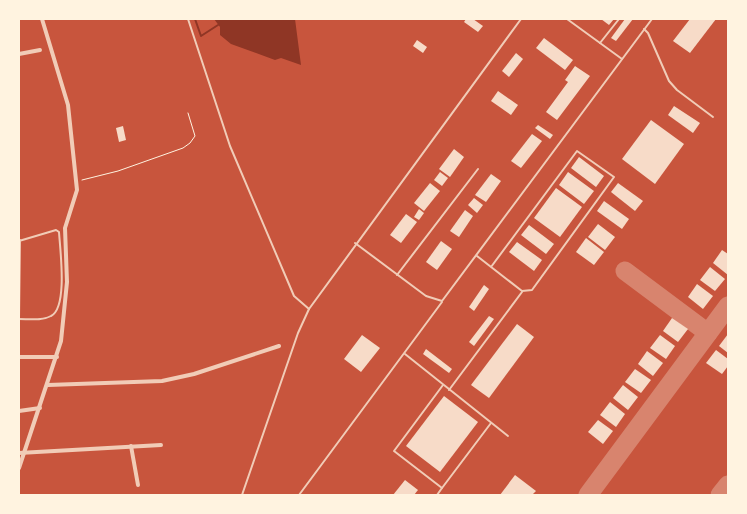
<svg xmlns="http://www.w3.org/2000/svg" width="747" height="514" viewBox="0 0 747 514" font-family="'Source Sans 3',sans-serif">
<rect width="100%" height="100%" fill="#c8553d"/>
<path fill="#8f3625" d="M214,19h81l6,46 -20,-7 -6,2 -44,-16 -11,-9v-8z"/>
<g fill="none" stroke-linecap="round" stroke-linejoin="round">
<path stroke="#8f3625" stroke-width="2" d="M195,19l6,17 17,-11"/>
<g stroke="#d8846e" stroke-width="19">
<path d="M625,271l83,62"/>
<path d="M588,495l140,-189"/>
<path d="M720,495l8,-10"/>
</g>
</g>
<g fill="#f7dbc8">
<path d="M466,19h7l10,7 -5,6 -14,-10z"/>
<path d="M601,19h13l-5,6z"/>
<path d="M625,19h8l-17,22 -5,-3z"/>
<path d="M690,19h26l-26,34 -17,-12z"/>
<path d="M544,38l29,22 -8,10 -29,-22z"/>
<path d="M417,40l10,7 -4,6 -10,-7z"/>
<path d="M516,53l7,6 -14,18 -7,-6z"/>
<path d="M575,66l15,10 -33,44 -11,-8 22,-30 -3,-2z"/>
<path d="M498,91l20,14 -7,10 -20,-14z"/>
<path d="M674,106l26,17 -7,10 -25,-18z"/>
<path d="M651,120l33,24 -29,40 -33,-25z"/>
<path d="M538,125l15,10 -3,4 -15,-11z"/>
<path d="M123,126l3,14 -7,2 -3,-14z"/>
<path d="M532,134l10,7 -21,27 -10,-7z"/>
<path d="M454,149l10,8 -14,20 -11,-8z"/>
<path d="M579,157l25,19 -8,11 -25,-19z"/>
<path d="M440,172l8,6 -6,8 -8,-6z"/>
<path d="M568,172l26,19 -10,13 -25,-19z"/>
<path d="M491,174l10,7 -15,21 -11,-7z"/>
<path d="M430,183l10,8 -16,20 -10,-8z"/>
<path d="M618,183l25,18 -8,10 -24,-19z"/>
<path d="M556,188l26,19 -22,30 -26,-19z"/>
<path d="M474,198l9,7 -6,8 -9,-8z"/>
<path d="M604,201l25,18 -7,10 -25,-18z"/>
<path d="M419,209l5,4 -5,7 -5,-3z"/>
<path d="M465,210l8,6 -14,21 -9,-6z"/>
<path d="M406,214l11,8 -16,21 -11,-8z"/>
<path d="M598,224l17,13 -10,13 -17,-13z"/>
<path d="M529,225l25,19 -8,10 -25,-19z"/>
<path d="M586,238l18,14 -10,13 -18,-13z"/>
<path d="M441,241l11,8 -15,21 -11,-8z"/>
<path d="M517,242l25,18 -8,11 -25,-19z"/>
<path d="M722,250l6,4v21l-15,-12z"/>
<path d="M710,267l15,12 -10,12 -15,-11z"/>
<path d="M697,284l16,12 -10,13 -15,-12z"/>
<path d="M484,285l5,4 -15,22 -5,-4z"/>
<path d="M489,316l5,3 -20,27 -5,-4z"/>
<path d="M672,318l16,11 -10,13 -15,-11z"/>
<path d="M517,324l17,13 -45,61 -18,-13z"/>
<path d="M728,334v19l-9,-7z"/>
<path d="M362,335l18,13 -19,24 -17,-13z"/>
<path d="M660,335l15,11 -9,13 -16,-11z"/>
<path d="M426,349l26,20 -3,4 -26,-19z"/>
<path d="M716,350l12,9v7l-6,8 -16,-11z"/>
<path d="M647,351l16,12 -10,13 -15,-12z"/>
<path d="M635,369l16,11 -10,13 -16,-11z"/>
<path d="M623,385l15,12 -10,13 -15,-12z"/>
<path d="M444,396l34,26 -38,50 -34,-26z"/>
<path d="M610,402l15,12 -9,13 -16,-12z"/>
<path d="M598,420l15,11 -10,13 -15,-12z"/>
<path d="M515,475l21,16 -4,4h-32z"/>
<path d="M405,480l13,10 -4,5h-21z"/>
</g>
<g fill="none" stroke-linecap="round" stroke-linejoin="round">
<path stroke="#fff3e0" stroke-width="1" d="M82,180l36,-9 65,-23 7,-5 5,-7 -7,-23"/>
<g stroke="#f1ccb7" stroke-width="2">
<path d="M188,19l42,127 64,150 15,13"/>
<path d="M567,19l55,40"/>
<path d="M644,29l4,4 21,48 8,9 36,27"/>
<path d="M600,43l19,-24"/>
<path d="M19,241l37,-11 3,2c1,17 9,76 -8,84 -9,5 -22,3 -32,3"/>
<path d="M355,243l71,53 16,5 210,-282"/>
<path d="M477,256l45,35 10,-1 82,-113 -37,-26 -86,116"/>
<path d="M397,275l81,-106"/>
<path d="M19,319l1,-79"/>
<path d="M405,354l103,82"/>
<path d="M443,385l-49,66 48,37 49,-65"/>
<path d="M449,390l73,-98"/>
<path d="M242,495l56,-162 11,-24 212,-290"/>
<path d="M299,495l143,-193"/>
<path d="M437,495l5,-7"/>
</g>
<g stroke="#f1ccb7" stroke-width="4">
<path d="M19,54l21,-4"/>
<path d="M19,357h38"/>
<path d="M48,385l114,-4 32,-7 85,-28"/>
<path d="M19,411l21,-3"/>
<path d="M131,446l7,39"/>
<path d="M19,453l142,-8"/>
<path d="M19,468l42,-127 6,-59 -2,-54 12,-38 -9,-85 -26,-86"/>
</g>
</g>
<rect width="747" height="514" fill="none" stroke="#fff3e0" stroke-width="40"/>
</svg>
